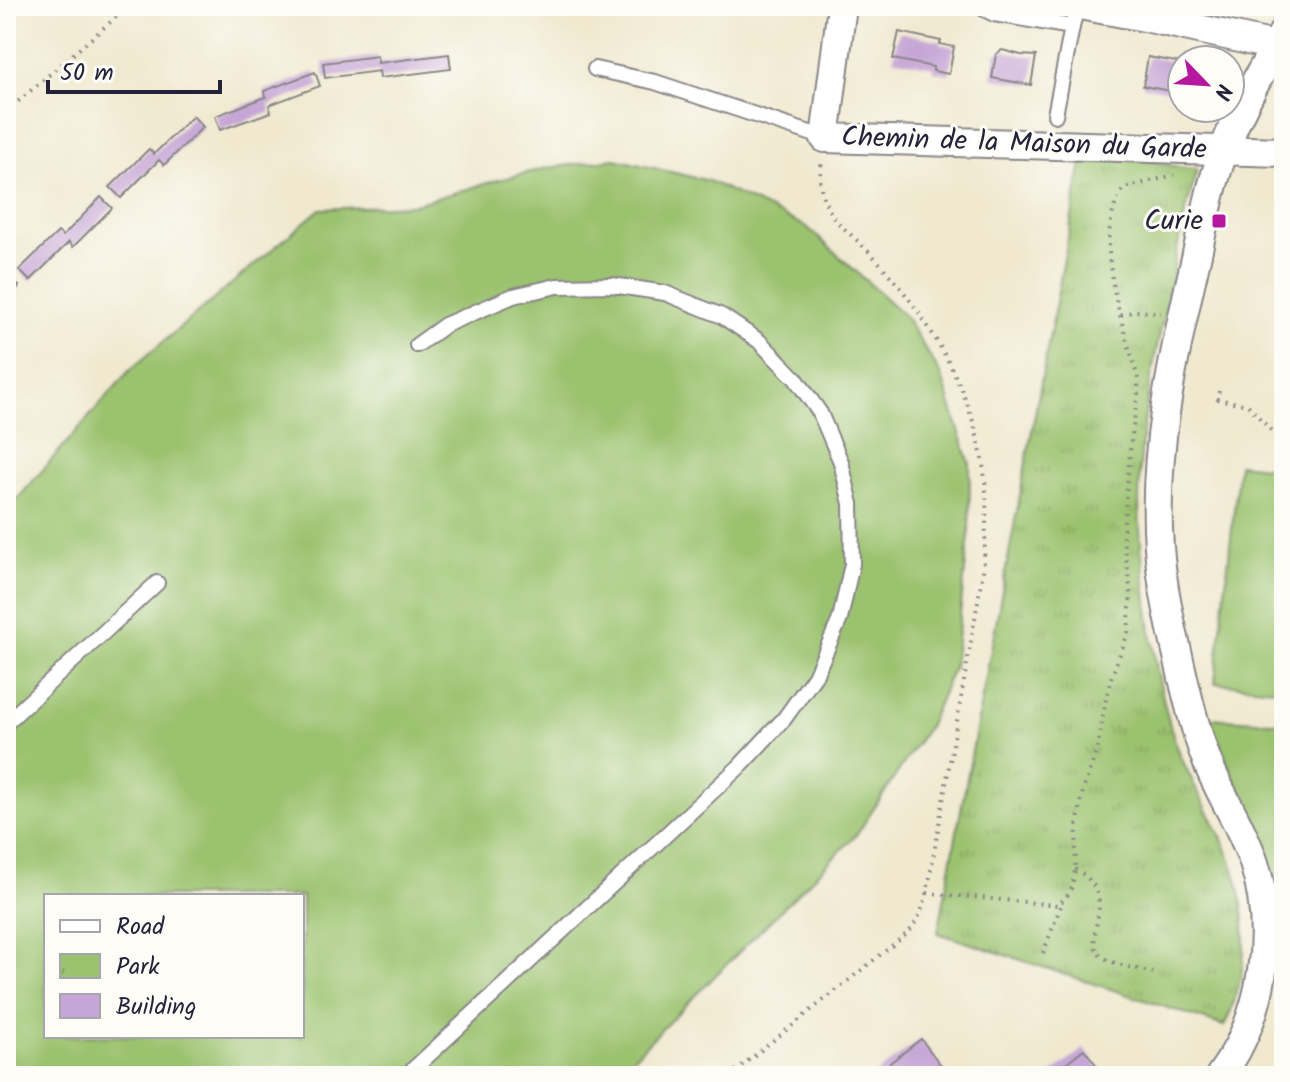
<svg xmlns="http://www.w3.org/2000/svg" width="1290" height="1082" viewBox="0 0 1290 1082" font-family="Kalam,sans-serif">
<defs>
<pattern id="park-tufts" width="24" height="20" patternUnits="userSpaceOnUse" patternTransform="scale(2)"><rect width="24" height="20" fill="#9bc26e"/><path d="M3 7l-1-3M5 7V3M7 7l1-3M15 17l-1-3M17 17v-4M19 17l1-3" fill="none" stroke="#85a660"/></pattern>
</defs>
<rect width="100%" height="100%" fill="#fdfcf7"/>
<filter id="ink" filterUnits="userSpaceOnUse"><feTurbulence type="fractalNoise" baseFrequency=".0125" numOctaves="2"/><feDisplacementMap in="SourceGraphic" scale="16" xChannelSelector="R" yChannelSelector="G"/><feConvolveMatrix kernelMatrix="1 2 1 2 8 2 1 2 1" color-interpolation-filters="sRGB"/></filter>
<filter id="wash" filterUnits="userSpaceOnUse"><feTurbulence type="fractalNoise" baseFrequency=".006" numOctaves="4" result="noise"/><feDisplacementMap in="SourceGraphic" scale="32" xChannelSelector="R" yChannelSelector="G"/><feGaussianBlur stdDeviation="1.8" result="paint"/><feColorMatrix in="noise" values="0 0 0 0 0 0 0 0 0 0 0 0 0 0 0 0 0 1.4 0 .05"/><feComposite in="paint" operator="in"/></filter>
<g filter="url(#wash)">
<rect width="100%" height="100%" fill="#f0e9d0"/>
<g fill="#9bc26e" stroke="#5e7254" stroke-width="2" fill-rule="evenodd">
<path d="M615,159l94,22 98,46 98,89 36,59 29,89 -1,72 -15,130 -25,59 -72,109 -242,242h-609v-564l123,-141 191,-162 92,-4 86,-25 49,-12zM46,896h256v140h-256z"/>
<path d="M1239,464l45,5v221l-69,-7z"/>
<path d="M1210,718l74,5v277l-4,-13 3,-48 -8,-66 -12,-34 -31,-65z"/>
</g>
<path fill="url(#park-tufts)" stroke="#5e7254" stroke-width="2" d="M1085,147l98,21 14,1c-6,25 -14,50 -19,76 -5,23 -8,48 -14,71 -18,74 -30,152 -23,228 6,62 14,138 34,197 14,42 41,78 56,120 20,52 18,115 -7,165l-286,-93z"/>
<g id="blocks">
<g fill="#c6a6d6">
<path d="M899,32l42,9 -1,3 14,3 -5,27 -16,-3v-4l-40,-8z"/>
<path d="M1002,50l19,5 15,1 -5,29 -39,-7 4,-24z"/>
<path d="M449,54l2,15 -71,9 -1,-7 -54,7 -2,-15 54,-7 1,7z"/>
<path d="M1148,57l34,6v30l-39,-7z"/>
<path d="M315,72l5,14 -51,19 2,7 -51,18 -5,-14 51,-19 -2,-6z"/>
<path d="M193,116l10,11 -39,38 -5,-5 -38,38 -11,-11 39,-38 5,5z"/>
<path d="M101,197l11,11 -39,39 -4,-5 -39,39 -11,-11 39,-38 5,4z"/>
<path d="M6,277l13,9 -13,18z"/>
<path d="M921,1039l28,37h-76z"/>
<path d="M1084,1049l21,27h-56z"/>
</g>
</g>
</g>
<g filter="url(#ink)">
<use href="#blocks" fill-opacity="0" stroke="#898686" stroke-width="2"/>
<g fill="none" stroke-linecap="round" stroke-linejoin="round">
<g stroke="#898686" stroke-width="18">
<g id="lane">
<path d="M982,6l2,3 10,5 78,13 5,-21"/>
<path d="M595,69l60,13 170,56"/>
<path d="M1055,115l17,-88"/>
<path d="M6,723l151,-140"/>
<path d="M406,1076l333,-309 45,-48 31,-43 25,-57 12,-55 -1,-60 -10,-42 -21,-49 -24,-34 -37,-38 -37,-25 -57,-23 -53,-8 -55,1 -44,10 -68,29 -28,20"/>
</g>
</g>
<g stroke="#898686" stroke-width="32">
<g id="street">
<path d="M842,6l-17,132 459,14"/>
<path d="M1085,6l60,11 130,29"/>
<path d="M1220,1076c44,-59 56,-144 34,-213 -12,-38 -37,-72 -50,-110 -11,-31 -18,-61 -25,-93 -9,-38 -17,-74 -20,-113 -7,-94 14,-189 35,-280 9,-39 16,-80 30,-117 15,-41 39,-81 60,-119"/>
</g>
</g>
<g stroke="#898686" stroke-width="4" stroke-dasharray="2 6" stroke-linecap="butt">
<path d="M949,6l17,1"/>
<path d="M6,112l123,-106"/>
<path d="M1121,315l15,-4 25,2"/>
<path d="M1219,391l-2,8 31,6 36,40"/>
<path d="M1075,869c47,27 7,65 24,85 9,10 41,15 54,19"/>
<path d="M927,893l130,12 9,-7 6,-11 3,-18 2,-42 6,-37 15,-43 8,-48 5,-21 17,-45 3,-39 -8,-56 3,-42 5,-54 7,-49v-14c-14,-54 -49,-140 -14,-191l50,-13"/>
<path d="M1043,953l19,-50"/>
<path d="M729,1076l180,-144c10,-13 14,-24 18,-39l56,-321c2,-27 4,-53 3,-80 -5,-82 -46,-159 -99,-220 -15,-19 -34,-35 -52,-52 -14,-23 -17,-33 -13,-59"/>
</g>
<use href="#lane" stroke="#fff" stroke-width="14"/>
<use href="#street" stroke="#fff" stroke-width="28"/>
</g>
</g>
<rect fill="#b5179e" stroke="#fdfcf7" stroke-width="3" x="1211" y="213" width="16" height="16" rx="4"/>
<g text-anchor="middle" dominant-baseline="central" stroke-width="6" stroke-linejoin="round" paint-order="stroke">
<g font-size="28" fill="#22223b" stroke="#fdfcf7">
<text transform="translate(1024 144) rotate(2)">Chemin de la Maison du Garde</text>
</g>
<g font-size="28" fill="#22223b" stroke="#fdfcf7" text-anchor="end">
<text x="1203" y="221">Curie</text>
</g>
</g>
<rect width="1290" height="1082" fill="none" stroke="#fdfcf7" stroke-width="32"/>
<rect x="44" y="894" width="260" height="144" fill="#fdfcf7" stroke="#a5a5ac" stroke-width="2"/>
<rect x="60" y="920" width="40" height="12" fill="#ffffff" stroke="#a5a5ac" stroke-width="2"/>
<text x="116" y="934" font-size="24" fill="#22223b">Road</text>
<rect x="60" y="954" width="40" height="24" fill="url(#park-tufts)" stroke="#a5a5ac" stroke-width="2"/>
<text x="116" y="974" font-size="24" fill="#22223b">Park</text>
<rect x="60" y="994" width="40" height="24" fill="#c6a6d6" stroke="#a5a5ac" stroke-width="2"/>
<text x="116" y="1014" font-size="24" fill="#22223b">Building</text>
<g transform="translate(1206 84) rotate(115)"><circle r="38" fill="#fdfcf7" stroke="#a5a5ac" stroke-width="2"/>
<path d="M0-6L14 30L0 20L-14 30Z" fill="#b5179e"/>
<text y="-12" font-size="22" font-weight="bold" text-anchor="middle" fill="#22223b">N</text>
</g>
<path d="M48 80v12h172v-12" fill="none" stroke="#22223b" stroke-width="4"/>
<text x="60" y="80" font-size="24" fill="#22223b" stroke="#fdfcf7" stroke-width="6" paint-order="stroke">50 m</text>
</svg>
